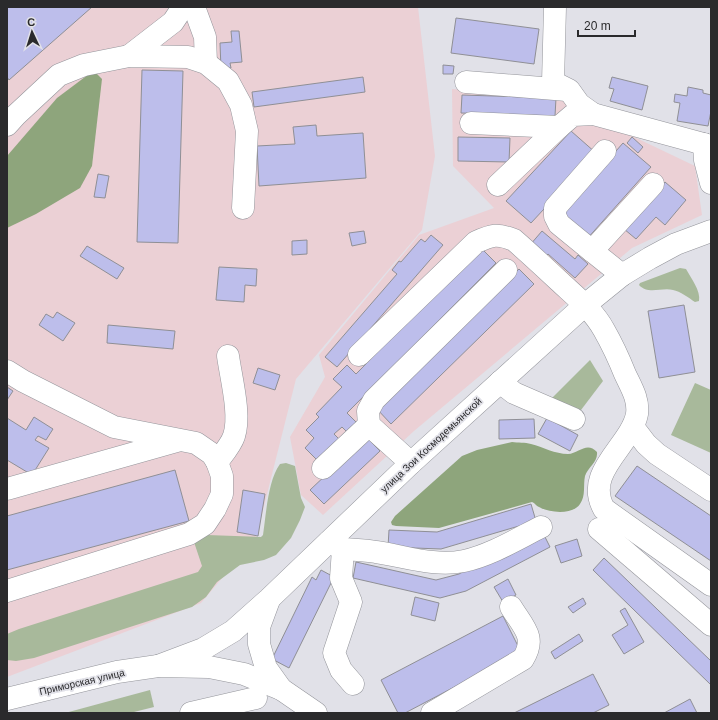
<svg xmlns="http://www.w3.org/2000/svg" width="718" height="720" viewBox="0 0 718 720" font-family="Arial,sans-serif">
<rect width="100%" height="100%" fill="#e1e1e8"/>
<g fill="#ebd0d5">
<path d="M7,7h411l17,149 -13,74 -126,149 -40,159 -55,65 -194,74z"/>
<path d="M452,89l112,7 22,18 109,52 7,49 -70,33 -218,183 -91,84 -22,-20 -11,-58 35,-60 -6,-22 100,-120 75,-27 -41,-42z"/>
</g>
<g fill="#a8b99b">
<path d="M680,268l6,1c5,9 15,22 13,32l-4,1c-6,-4 -15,-11 -22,-12 -11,-3 -25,5 -34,-5l1,-2z"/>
<path d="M590,360l13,21 -22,29 -29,-12z"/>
<path d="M695,383l16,7v63l-40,-18z"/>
<path d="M286,463l9,3 6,32 4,9 -5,13 -9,18 -15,17 -12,5 -24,5 -23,17 -11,15 -14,10 -158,51 -18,3 -9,-1v-26l12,-5 179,-57 4,-6 -8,-24 13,-7 54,2 2,-2c3,-20 5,-55 17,-71z"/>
<path d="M150,690l4,17 -24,6h-65z"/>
</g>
<g fill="#8ea57c">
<path d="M96,73l6,6 -10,87 -12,22 -44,26 -29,14v-72l50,-58 32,-24z"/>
<path d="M512,442c6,1 13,0 19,2 12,3 24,10 37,10 11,-1 19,-13 29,-2 1,10 -9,15 -12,24 -2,9 1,20 -5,28 -7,11 -31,9 -41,3 -3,-1 -4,-4 -7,-5l-93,26 -43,-2 -4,-1 -1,-3 4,-6 67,-60 15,-6z"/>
</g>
<g fill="#bdbeeb" stroke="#8f8f95">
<path d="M7,7h85l-83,73 -2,-3z"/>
<path d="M456,18l83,11 -5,35 -83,-11z"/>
<path d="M231,31h8l3,31 -12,1 1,5 -10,1 -1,-26 12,-1z"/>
<path d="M443,65l11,1 -1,8h-10z"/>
<path d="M142,70l41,1 -5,172 -41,-1z"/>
<path d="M363,77l2,15 -111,15 -2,-15z"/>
<path d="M612,77l36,9 -6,24 -32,-9 4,-12 -5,-1z"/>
<path d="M688,87l15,3v3l8,2v16l-3,15 -31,-5 3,-18 -6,-1 1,-8 12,2z"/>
<path d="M462,95l94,3 -1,18 -94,-3z"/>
<path d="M316,125l1,11 46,-3 3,45 -107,8 -2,-40 38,-2 -2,-17z"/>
<path d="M571,131l25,22 -65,70 -25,-22z"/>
<path d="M458,137l52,1 -1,24 -51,-1z"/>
<path d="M632,137l11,10 -5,6 -11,-10z"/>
<path d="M623,143l28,24 -65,73 -27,-24z"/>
<path d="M98,174l11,2 -4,22 -11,-1z"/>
<path d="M665,182l21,18 -21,25 -9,-8 -20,22 -12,-10z"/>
<path d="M364,231l2,12 -14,3 -3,-13z"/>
<path d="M542,231l33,28 3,-4 10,9 -13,14 -27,-24 -3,3 -15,-12z"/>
<path d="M431,235l12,10 -106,122 -12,-10 72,-83 -5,-4 7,-9 2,1 20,-23 4,3z"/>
<path d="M307,240v14l-15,1v-14z"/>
<path d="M87,246l37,22 -7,11 -37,-23z"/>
<path d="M481,248l15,15 -149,150 9,9 -9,10 -5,-5 -8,7 6,6 -22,21 -13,-13 9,-10 -8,-8 13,-13 -3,-3 26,-27 -9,-8 14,-14 9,9z"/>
<path d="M219,267l38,2 -1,17 -11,-1 -1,17 -28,-2z"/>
<path d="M519,269l15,15 -143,140 -15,-16z"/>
<path d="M684,305l11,67 -36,6 -11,-67z"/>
<path d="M57,312l18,11 -12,18 -24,-16 7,-11 7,4z"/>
<path d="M108,325l67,6 -2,18 -66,-6z"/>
<path d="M258,368l22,7 -5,15 -22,-7z"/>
<path d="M7,387l6,4 -6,9z"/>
<path d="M34,417l19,12 -7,11 -8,-4 -3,4 14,8 -17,27 -25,-15v-42l19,12z"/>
<path d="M547,418l31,17 -8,16 -32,-17z"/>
<path d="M534,419l1,19 -36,1v-19z"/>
<path d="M366,437l14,14 -56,53 -14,-14z"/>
<path d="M637,466l74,50v45l-96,-65z"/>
<path d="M175,470l14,51 -182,49v-54z"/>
<path d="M243,490l22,4 -7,42 -21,-4z"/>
<path d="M531,504l5,17 -95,28 -53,-2 1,-17 48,2z"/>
<path d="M542,531l8,16 -84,44 -26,7 -87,-20 3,-16 80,18 23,-6z"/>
<path d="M577,539l5,17 -21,7 -6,-17z"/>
<path d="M604,558l107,103v24l-118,-115z"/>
<path d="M321,570l13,7 -45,91 -17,-9 40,-82 4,3z"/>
<path d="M508,579l8,16 -13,7 -9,-15z"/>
<path d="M415,597l24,6 -4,18 -24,-6z"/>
<path d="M583,598l3,6 -13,9 -5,-6z"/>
<path d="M625,608l19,34 -20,12 -12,-19 16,-10 -8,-14z"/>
<path d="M503,616l18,36 -116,61h-7l-17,-33z"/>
<path d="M579,634l4,7 -28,18 -4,-7z"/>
<path d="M593,674l16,31 -16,8h-79z"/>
<path d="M690,699l7,14h-33z"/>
</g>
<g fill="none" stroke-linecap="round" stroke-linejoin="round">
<g stroke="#94959b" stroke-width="23">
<g id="minor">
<path d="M194,7l11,30 1,26"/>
<path d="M555,7l-2,75 16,8 10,14 14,10"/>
<path d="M129,56l44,-34 10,-15"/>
<path d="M466,82l101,8"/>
<path d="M471,123l88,4"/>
<path d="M7,125l9,-10 43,-40 25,-10 45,-9 59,1 18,6 22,18 13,24 6,26 -4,77"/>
<path d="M704,144l1,16 6,23"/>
<path d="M605,151l-50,57v8l4,8 33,27 61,-67"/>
<path d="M498,185l61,-58 14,-12 20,-1 118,32"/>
<path d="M592,251l30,24"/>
<path d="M359,355l117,-113c16,-7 21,-9 38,-2 15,13 30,27 45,41 16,15 34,29 45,49 8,14 15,29 21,44 6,13 14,25 12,40 -6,32 -54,58 -33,95l107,76"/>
<path d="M7,371l16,10 91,46 82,16 16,11 5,8 5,14v18l-7,15 -10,15 -16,10 -182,57"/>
<path d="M500,382l14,11 60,26"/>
<path d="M633,427l13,17 11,10 54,36"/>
<path d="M217,462c6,-8 14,-17 17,-26 7,-21 -3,-58 -6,-80"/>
<path d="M411,463l-42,-38 -1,-14 6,-11 132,-130"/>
<path d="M323,468l46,-43"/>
<path d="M7,489l170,-48"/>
<path d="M599,529l112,96"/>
<path d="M329,542l14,7 -2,29 10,24 -17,51 7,17 12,14"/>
<path d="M343,549c11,1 22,1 33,3 29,4 58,15 88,9 27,-6 53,-22 77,-34"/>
<path d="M269,600l-10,27v17l7,24 15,21"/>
<path d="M158,666l45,-17 30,-18 36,-32 142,-136 174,-158 37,-30 28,-17 26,-14 35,-13"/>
<path d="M7,699l110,-27 41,-6 51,1 35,7 37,15 35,24"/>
<path d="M191,713l65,-15"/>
<path d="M432,713l91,-54c14,-22 0,-32 -12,-52"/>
</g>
</g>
<use href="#minor" stroke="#fff" stroke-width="22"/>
</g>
<g text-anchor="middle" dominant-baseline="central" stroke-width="3.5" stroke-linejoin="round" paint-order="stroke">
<g font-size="10" fill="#2a2a2c" stroke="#e1e1e8">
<text transform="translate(431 445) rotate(-43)">улица Зои Космодемьянской</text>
<text transform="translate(82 682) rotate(-13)">Приморская улица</text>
</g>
</g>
<rect width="718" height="720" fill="none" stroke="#2a2a2c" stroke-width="16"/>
<g transform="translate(32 32) rotate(356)" stroke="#e1e1e8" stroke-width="3" paint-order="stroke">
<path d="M0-3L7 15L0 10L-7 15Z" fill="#2a2a2c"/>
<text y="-6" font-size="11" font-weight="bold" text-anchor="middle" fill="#2a2a2c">С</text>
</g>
<path d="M578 30v6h57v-6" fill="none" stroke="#2a2a2c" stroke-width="2"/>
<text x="584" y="30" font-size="12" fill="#2a2a2c" stroke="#e1e1e8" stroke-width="3" paint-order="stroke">20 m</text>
</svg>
